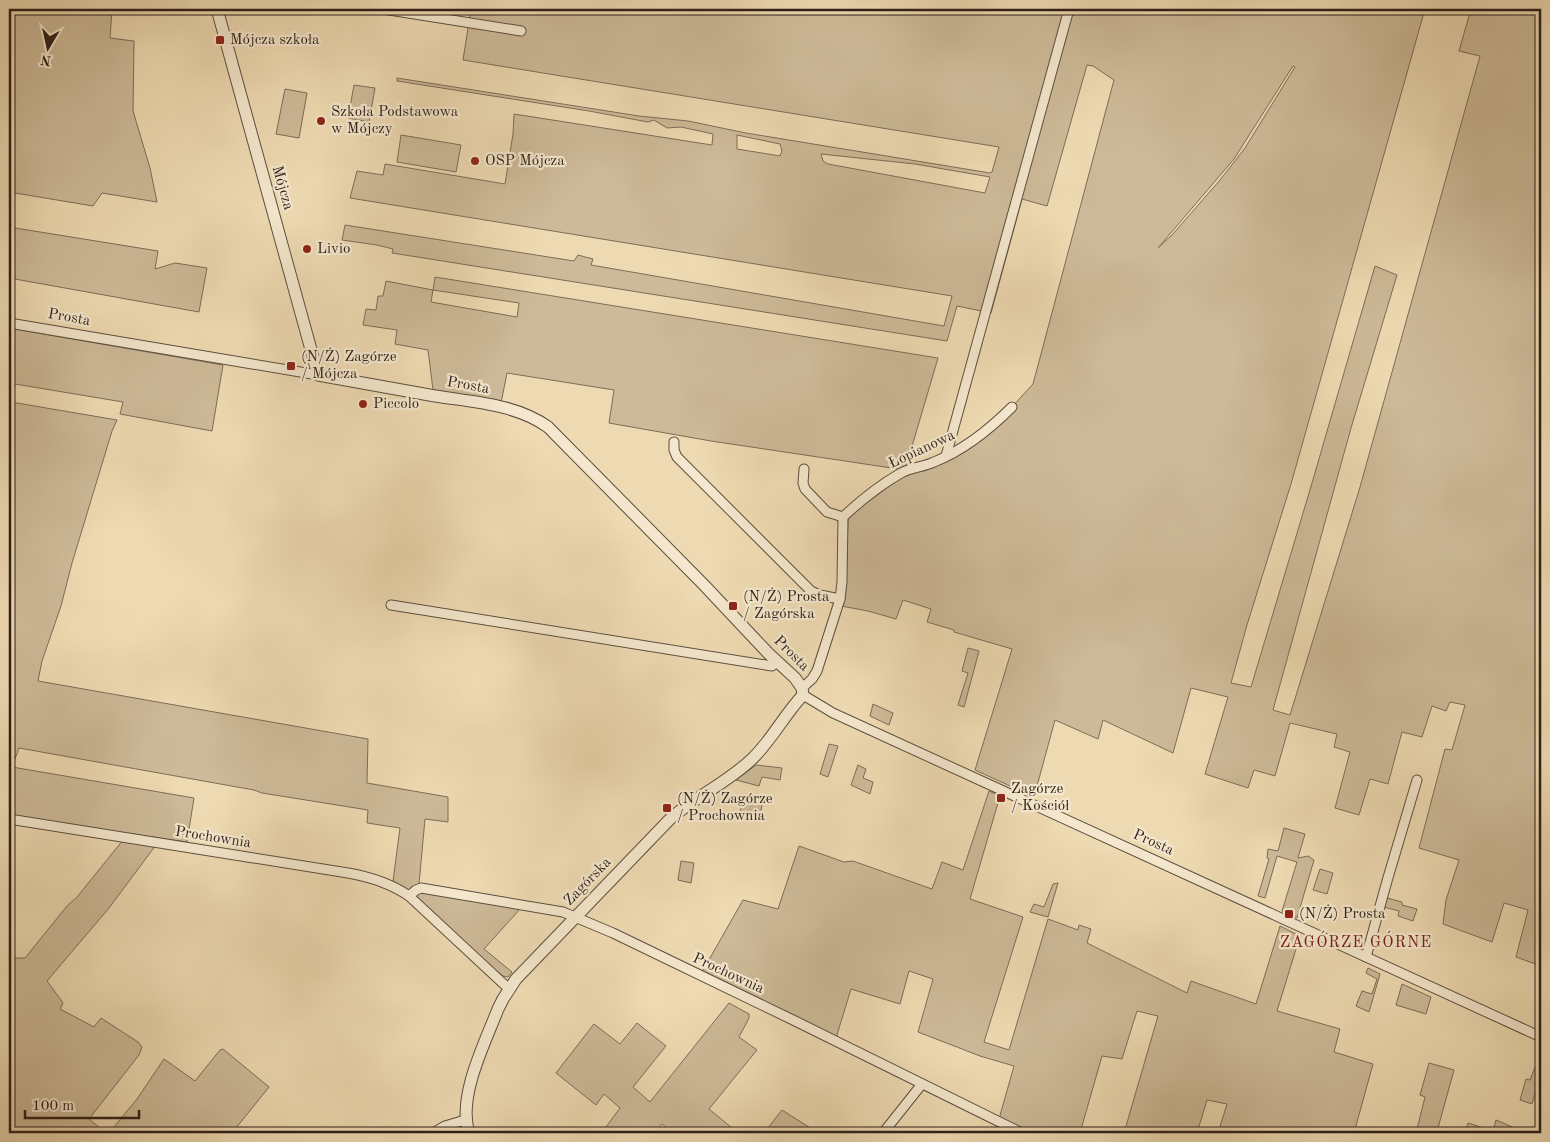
<svg xmlns="http://www.w3.org/2000/svg" width="1550" height="1142" viewBox="0 0 1550 1142" font-family="'Old Standard TT',serif">
<rect width="100%" height="100%" fill="#eedab2"/>
<filter id="stains"><feTurbulence type="fractalNoise" baseFrequency=".004" numOctaves="4"/><feColorMatrix values="0 0 0 0 .2 0 0 0 0 .09 0 0 0 0 .02 0 0 0 .5 -.17"/></filter>
<radialGradient id="worn" r=".72"><stop offset=".6" stop-color="#630" stop-opacity="0"/><stop offset="1" stop-color="#630" stop-opacity=".3"/></radialGradient>
<g fill="#cdba98" stroke="#7d6c58" fill-rule="evenodd">
<path d="M9,9h103l-2,29 24,3 -1,70 17,57 7,34 -55,-9 -9,13 -84,-14z"/>
<path d="M471,9h954l-134,475 -44,141 -16,58 20,4 61,-204 63,-217 22,9 -46,153 -78,282 17,5 70,-228 120,-431 -21,-5 12,-42h70v957l-25,-9 12,-47 -24,-7 -12,39 -49,-18 3,-24 13,-40 -40,-12 26,-99 7,1 13,-45 -15,-3 -4,9 -14,-5 -10,31 -20,-5 -14,52 -18,-5 -11,36 -24,-7 15,-56 -16,-5 3,-13 -47,-11 -15,53 -21,-6 -6,18 -43,-14 23,-77 -37,-9 -18,65 -70,-33 -5,19 -43,-19 -21,77 -59,-27 37,-121 -58,-17v-2l-27,-8 4,-13 -28,-9 -7,19 -28,-8 -27,-5 5,-23 2,-63 2,-5 56,-41 29,-8 77,-59 21,-23 81,-304 -21,-14 -6,-1 -40,141 -25,-7 -31,114 -34,-7 -10,35 -555,-88 1,-4 -16,-4 -35,-5 3,-15 229,36 4,-6 15,4 -2,6 353,61 8,-30 -602,-98 7,-27 26,4 2,-11 120,20 8,-50 1,-20 198,31 1,-11 -32,-7 -14,1 -13,-8 -6,2 -59,-11 -192,-30v-3l242,38 49,5 58,12 244,40 2,-1 7,-25 -536,-87zM1293,66l2,1 -50,81 -25,32 -48,55 -14,13 76,-89zM737,135l43,9 2,7 -2,5 -43,-7zM821,154l94,10 75,13 -5,16 -157,-29 -5,-3z"/>
<path d="M354,85l21,3 -6,34 -21,-4z"/>
<path d="M285,89l22,4 -8,45 -23,-4z"/>
<path d="M401,135l60,10 -5,27 -59,-10z"/>
<path d="M9,227l149,24 -3,18 20,-6 32,5 -8,44 -190,-34z"/>
<path d="M435,277l503,81 -33,112 -194,-29 -102,-18 5,-33 -107,-17 -6,30 -68,-13 -5,-40 -33,-6 2,-14 -34,-5 3,-16 10,1 2,-14h5l3,-15 47,9zM433,290l86,13 -2,14 -86,-15z"/>
<path d="M9,328l214,37 -11,66 -92,-17 3,-12 -108,-18 -4,18 106,18 -5,11 -40,132 -11,43 -19,55 -4,20 330,58 -1,44 81,14v25l-23,-3 -6,65 -10,7 -16,-10 7,-53 -33,-5 1,-13 -106,-17 -8,-3 -235,-42 -7,19 182,31 -7,44 -178,-26z"/>
<path d="M968,648l11,3 -15,56 -6,-2 10,-32 -6,-2z"/>
<path d="M873,704l20,9 -4,12 -19,-9z"/>
<path d="M829,744l9,2 -10,31 -8,-3z"/>
<path d="M756,765l26,3 -2,12 -18,-3 -3,9 -23,-6z"/>
<path d="M858,765l8,4 -3,9 10,4 -3,12 -19,-9z"/>
<path d="M989,791l11,5 -30,103 53,18 -39,125 25,8 39,-131 30,11 1,-5 12,4 -4,14 100,50 4,-12 65,23 24,-78 20,10 -23,75 63,18 -6,23 39,12 -19,69h-136l9,-29 -20,-4 -10,33h-73l34,-117 -21,-5 -15,48 -20,-3 -22,77h-53l-28,-14 15,-53 -34,-10 -62,-24 15,-53 -24,-8 -9,33 -49,-15 -15,49 -134,-66 41,-72 35,9 21,-63 45,16 9,-1 79,28 10,-27 21,8z"/>
<path d="M742,802l20,3 -3,16 -20,-3z"/>
<path d="M1284,828l21,6 -7,24 10,-2 6,4 -17,58 -15,-7 15,-49 -20,-6 -12,42 -7,-2 11,-37 -2,-1 1,-9 10,2z"/>
<path d="M123,840l33,5 -47,63 -62,73 16,22 -3,6 34,18 7,-9 37,24 4,5 -3,8 -50,64 17,14h-97v-175h16l42,-52 10,-9z"/>
<path d="M681,861l13,2 -3,20 -13,-3z"/>
<path d="M1320,869l13,4 -6,21 -14,-4z"/>
<path d="M1058,883l-10,34 -18,-5 4,-8 10,3 9,-23z"/>
<path d="M419,891l102,17 -37,41 28,23 -4,5 -5,-1 -6,-5 -2,1 -78,-74v-4z"/>
<path d="M1387,898l15,4v3l15,4 -4,12 -15,-5 1,-5 -15,-4z"/>
<path d="M1368,968l12,6 -11,38 -13,-6 6,-15 10,3 5,-15 -11,-6z"/>
<path d="M1402,984l29,13 -5,17 -30,-9z"/>
<path d="M729,1003l20,11v4l-10,19 18,13 -48,59 23,19 -4,5h-55l-11,-9 -7,9h-23l-9,-6 -5,6h-13l-2,-2 17,-23 -16,-14 -8,11 -40,-32 38,-49 26,20 17,-21 29,23 -33,41 17,15z"/>
<path d="M223,1049l46,38 -37,46h-123l28,-34 27,-40 31,22 25,-31z"/>
<path d="M1429,1063l25,7 -16,58 18,5h-40l9,-36 -5,-2z"/>
<path d="M1535,1067l6,1v20l-4,-1 -5,17 -12,-4 6,-21 4,1z"/>
<path d="M782,1110l30,19 -3,4h-45z"/>
<path d="M1496,1120l30,13h-61l3,-10 25,8z"/>
</g>
<g fill="none" stroke-linecap="round" stroke-linejoin="round">
<g stroke="#5d4e3e" stroke-width="11">
<g id="minor">
<path d="M383,9l138,22"/>
<path d="M9,323l309,52"/>
<path d="M674,442v8l3,7 134,134 9,4 20,4"/>
<path d="M946,456l123,-447"/>
<path d="M804,469l-1,14 2,6 22,23 16,5"/>
<path d="M391,605l381,61 6,-4"/>
<path d="M802,688l10,-9 5,-8 23,-72 2,-17 1,-65c17,-16 37,-32 58,-44 10,-6 23,-6 33,-11 30,-12 56,-33 78,-55"/>
<path d="M803,695l30,18 708,324"/>
<path d="M9,819l339,54c23,4 42,10 61,23l100,93"/>
<path d="M409,896l7,-6 5,-2 142,24 50,21 178,86 231,114"/>
<path d="M1366,957l21,-76 30,-101"/>
<path d="M433,1133l12,-7 20,-6"/>
<path d="M883,1133l39,-49"/>
</g>
</g>
<g stroke="#5d4e3e" stroke-width="13">
<path id="tertiary" d="M217,9l101,366c39,7 78,14 117,21 38,6 81,8 113,31l156,158 64,68 27,25 7,10 1,7c-19,20 -31,45 -51,64 -24,23 -55,37 -81,59l-155,161 -13,20 -5,10c-13,34 -41,88 -29,124"/>
</g>
<use href="#minor" stroke="#f4e7cd" stroke-width="9"/>
<use href="#tertiary" stroke="#f4e7cd" stroke-width="11"/>
</g>
<g fill="#8f2418" stroke="#f4e7cd" stroke-width="2">
<rect x="215" y="35" width="10" height="10" rx="2.5"/>
<circle cx="321" cy="121" r="5"/>
<circle cx="475" cy="161" r="5"/>
<circle cx="307" cy="249" r="5"/>
<rect x="286" y="361" width="10" height="10" rx="2.5"/>
<circle cx="363" cy="404" r="5"/>
<rect x="728" y="601" width="10" height="10" rx="2.5"/>
<rect x="996" y="793" width="10" height="10" rx="2.5"/>
<rect x="662" y="803" width="10" height="10" rx="2.5"/>
<rect x="1284" y="909" width="10" height="10" rx="2.5"/>
</g>
<g text-anchor="middle" dominant-baseline="central" stroke-width="4.5" stroke-linejoin="round" paint-order="stroke">
<g font-size="15" fill="#2d1f18" stroke="#f4e7cd" text-anchor="start">
<text x="230" y="40">Mójcza szkoła</text>
<text x="331" y="112">Szkoła Podstawowa<tspan x="331" dy="17">w Mójczy</tspan></text>
<text x="485" y="161">OSP Mójcza</text>
<text x="317" y="249">Livio</text>
<text x="301" y="357">(N/Ż) Zagórze<tspan x="301" dy="17">/ Mójcza</tspan></text>
<text x="373" y="404">Piccolo</text>
<text x="743" y="597">(N/Ż) Prosta<tspan x="743" dy="17">/ Zagórska</tspan></text>
<text x="1011" y="789">Zagórze<tspan x="1011" dy="17">/ Kościół</tspan></text>
<text x="677" y="799">(N/Ż) Zagórze<tspan x="677" dy="17">/ Prochownia</tspan></text>
<text x="1299" y="914">(N/Ż) Prosta</text>
</g>
<g font-size="15" fill="#2d1f18" stroke="#f4e7cd">
<text transform="translate(282 188) rotate(74)">Mójcza</text>
<text transform="translate(69 318) rotate(10)">Prosta</text>
<text transform="translate(468 386) rotate(10)">Prosta</text>
<text transform="translate(922 450) rotate(-25)">Łopianowa</text>
<text transform="translate(791 654) rotate(45)">Prosta</text>
<text transform="translate(213 838) rotate(9)">Prochownia</text>
<text transform="translate(1153 843) rotate(24)">Prosta</text>
<text transform="translate(588 882) rotate(-46)">Zagórska</text>
<text transform="translate(728 974) rotate(25)">Prochownia</text>
</g>
<g font-size="16" letter-spacing="1" fill="#7a1f14" stroke="#f4e7cd">
<text x="1356" y="943">ZAGÓRZE GÓRNE</text>
</g>
</g>
<rect width="1550" height="1142" fill="none" stroke="#eedab2" stroke-width="30"/>
<rect x="10" y="10" width="1530" height="1122" fill="none" stroke="#2d1f18" stroke-width="2.5"/>
<rect x="15" y="15" width="1520" height="1112" fill="none" stroke="#2d1f18"/>
<g transform="translate(48 48) rotate(189)" stroke="#f4e7cd" stroke-width="4" paint-order="stroke">
<path d="M0-4L9 19L0 12L-9 19Z" fill="#2d1f18"/>
<text y="-8" font-size="14" font-weight="bold" text-anchor="middle" fill="#2d1f18">N</text>
</g>
<path d="M25 1110v8h114v-8" fill="none" stroke="#2d1f18" stroke-width="2.5"/>
<text x="32" y="1110" font-size="15" fill="#2d1f18" stroke="#f4e7cd" stroke-width="4" paint-order="stroke">100 m</text>
<rect width="100%" height="100%" filter="url(#stains)"/>
<rect width="100%" height="100%" fill="url(#worn)"/>
</svg>
